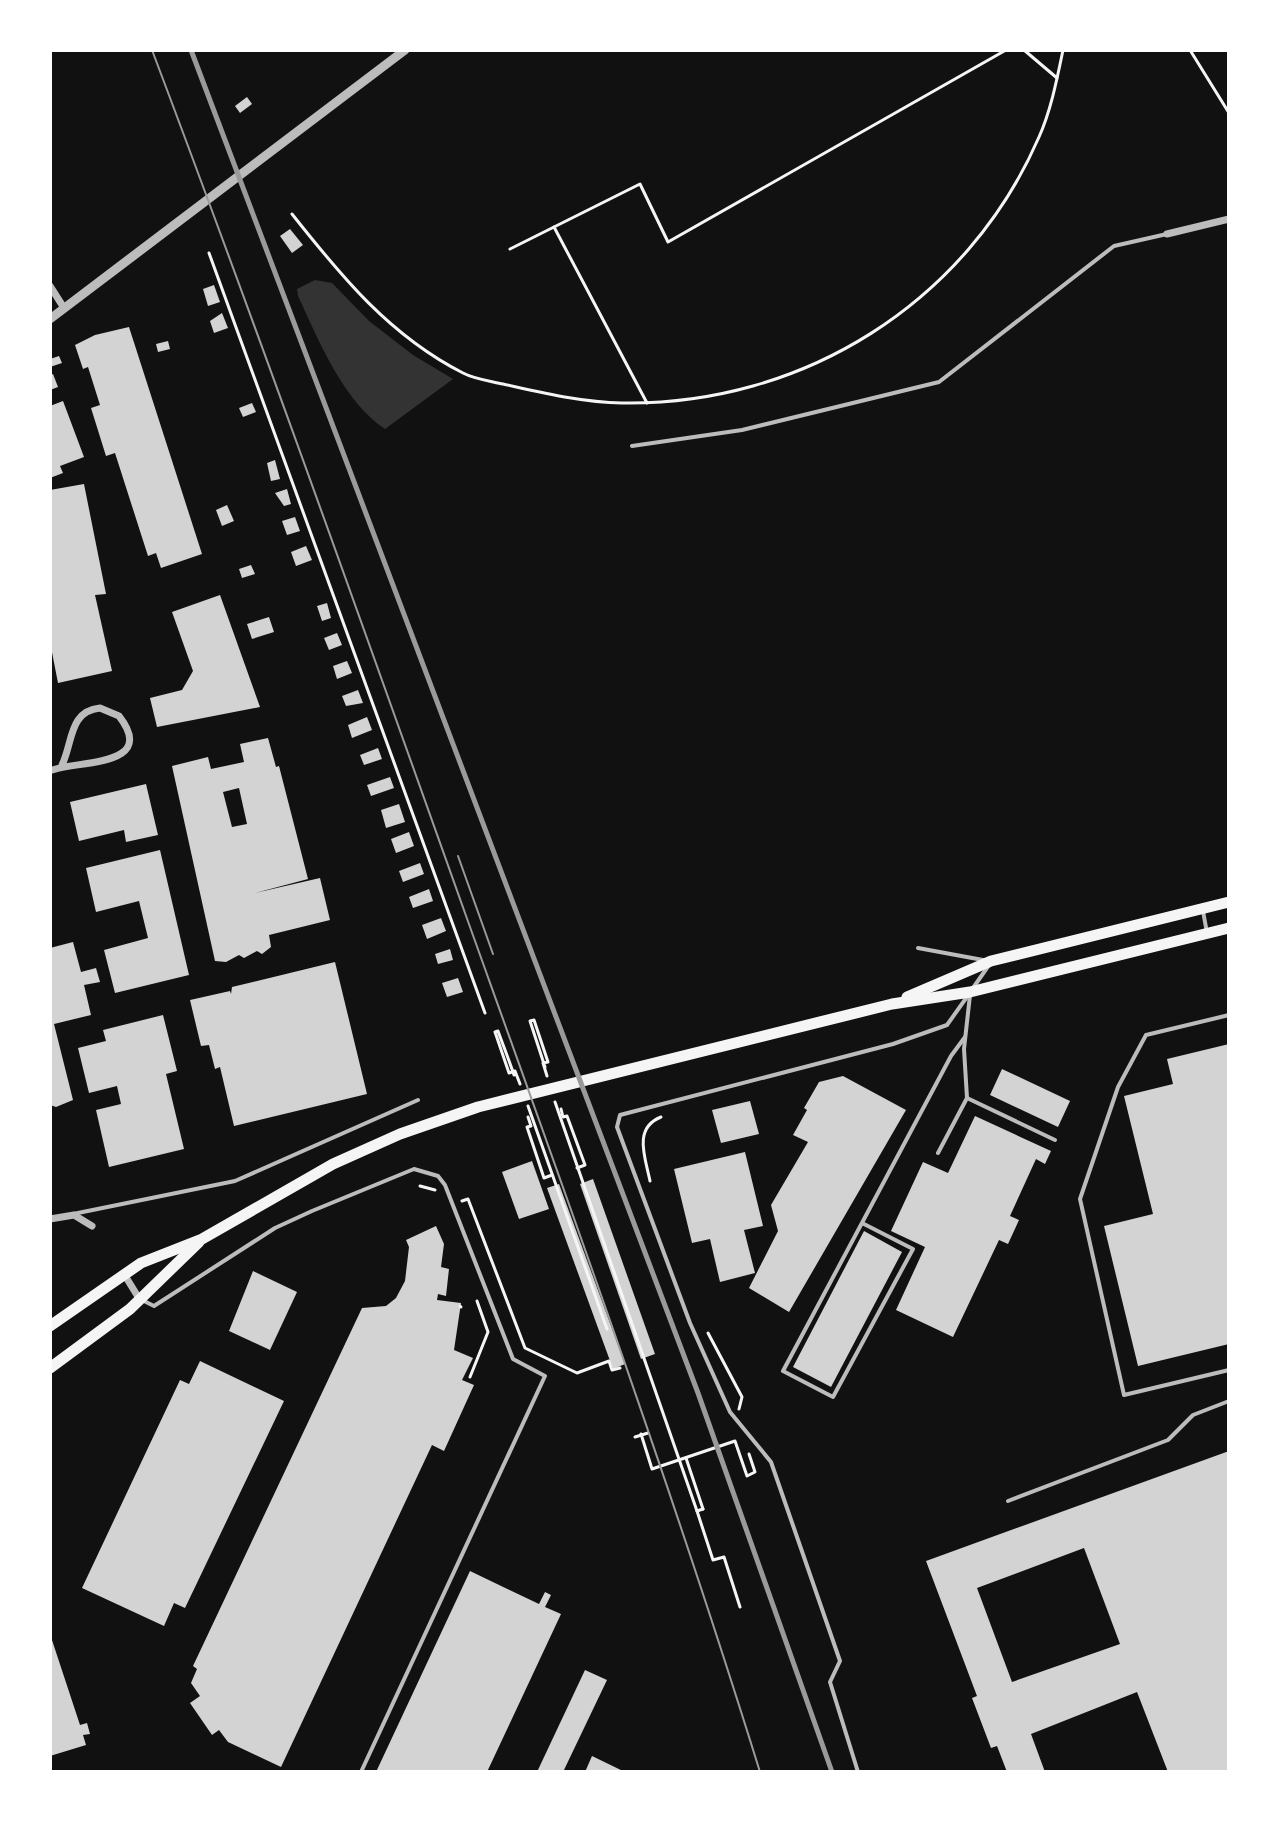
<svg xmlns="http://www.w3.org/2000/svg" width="1279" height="1822" viewBox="0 0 1279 1822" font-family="Figtree,sans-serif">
<rect width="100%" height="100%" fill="#111"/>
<path fill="#333" d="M315,280l17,3 37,38 44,34 40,24 -68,50c-42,-28 -66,-88 -87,-133l-1,-7z"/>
<g fill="#d3d3d3" fill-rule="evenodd">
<path d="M247,97l5,7 -12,9 -5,-7z"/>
<path d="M290,229l13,16 -11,8 -12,-17z"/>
<path d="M214,285l6,17 -12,4 -5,-17z"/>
<path d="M222,313l6,15 -14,5 -4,-12z"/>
<path d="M129,327l73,227 -41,14 -5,-15 -8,3 -33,-103 -9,3 -15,-48 9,-3 -12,-38 -5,2 -8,-24 20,-10z"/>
<path d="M168,341l2,8 -12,3 -2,-8z"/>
<path d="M59,356l3,7 -12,4v-8z"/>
<path d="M53,374l5,13 -8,3v-15z"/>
<path d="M63,401l21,56 -24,9 3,7 -13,5v-72z"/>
<path d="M252,403l4,9 -13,5 -4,-9z"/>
<path d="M275,460l5,19 -9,2 -4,-18z"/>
<path d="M84,484l22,110 -11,1 17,76 -54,12 -8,-41v-152z"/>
<path d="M287,489l4,15 -7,2 -9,-13z"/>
<path d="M227,505l7,16 -12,5 -6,-16z"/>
<path d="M295,517l5,14 -13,4 -5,-14z"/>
<path d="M306,546l6,14 -16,6 -5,-14z"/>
<path d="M251,565l4,9 -13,4 -3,-9z"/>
<path d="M220,595l40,112 -103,20 -7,-29 32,-8 11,-19 -21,-59z"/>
<path d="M327,603l4,15 -9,3 -5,-15z"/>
<path d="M269,617l5,15 -22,7 -5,-15z"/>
<path d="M337,633l5,12 -13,5 -5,-12z"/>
<path d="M347,661l5,12 -15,6 -4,-13z"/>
<path d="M358,690l5,13 -17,3 -4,-10z"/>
<path d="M367,717l5,13 -20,8 -4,-13z"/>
<path d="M268,738l8,29 3,-1 29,113 -53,14 65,-15 10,42 -61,15 2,12 -9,7 -5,-3 -13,7 -5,-3 -13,7 -11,-1 -43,-195 36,-9 3,12 33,-7 -4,-18zM239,788l8,36 -15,3 -9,-35z"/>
<path d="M378,748l4,11 -18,6 -4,-10z"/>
<path d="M390,777l4,11 -23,8 -4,-11z"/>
<path d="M146,784l12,51 -32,7 -2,-12 -45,11 -9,-39z"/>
<path d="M399,804l6,18 -19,6 -5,-18z"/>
<path d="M409,832l5,14 -18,7 -5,-14z"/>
<path d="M160,850l29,125 -74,18 -11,-43 44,-12 -9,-37 -43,11 -10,-44z"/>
<path d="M420,863l4,11 -21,8 -4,-11z"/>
<path d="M429,889l4,12 -20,7 -4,-11z"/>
<path d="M441,918l5,13 -19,8 -5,-14z"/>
<path d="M73,942l8,30 15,-4 4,14 -16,3 7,30 -37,9 19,76 -17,7 -6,-2v-157z"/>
<path d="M450,949l3,11 -15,4 -3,-10z"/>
<path d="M335,962l32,132 -133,32 -14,-59 -5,2 -6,-24 -8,1 -11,-46 40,-9 1,3 1,-7z"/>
<path d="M458,978l5,14 -16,5 -5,-14z"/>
<path d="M163,1015l14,56 -11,3 18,75 -75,18 -13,-57 25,-6 -4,-18 -28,7 -11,-45 28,-7 -3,-11z"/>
<path d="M1229,1044v300l-91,22 -34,-140 49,-12 -29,-118 49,-12 -6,-25z"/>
<path d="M1002,1069l68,32 -12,26 -68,-32z"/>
<path d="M843,1076l63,34 -117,202 -40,-24 29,-57 -7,-26 37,-63 -15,-7 14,-25 -3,-2 15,-26z"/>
<path d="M750,1101l9,33 -38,9 -9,-33z"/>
<path d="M975,1116l76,35 -6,13 -9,-5 -26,57 9,4 -11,24 -9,-4 -46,97 -57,-27 29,-63 -34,-16 32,-69 25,11z"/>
<path d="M745,1152l18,74 -19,4 11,43 -35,9 -10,-43 -18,4 -18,-74z"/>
<path d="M532,1161l17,48 -30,10 -17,-47z"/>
<path d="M593,1179l62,175 -14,5 -61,-175z"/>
<path d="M559,1184l66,180 -12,5 -66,-181z"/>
<path d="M436,1226l8,18 -3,23 8,2 -3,27 -8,-2 -1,6 24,3 -7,47 19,8 -11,22 12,5 -30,66 -12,-6 -151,322 -53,-25 -9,-12 -7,5 -22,-32 10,-7 -9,-13 6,-14 -4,-3 169,-358 24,-2 10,-8 9,-17 4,-34 -3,-7z"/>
<path d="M864,1231l38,21 -71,135 -38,-20z"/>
<path d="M253,1271l44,21 -27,58 -41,-19z"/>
<path d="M200,1361l84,40 -99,207 -11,-5 -10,23 -82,-38 98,-208 9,4z"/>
<path d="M1229,1451v321h-61l-31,-80 -106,42 14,38h-38l-10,-26 -6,2 -19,-50 5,-2 -51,-135zM1084,1548l36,96 -108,38 -35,-94z"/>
<path d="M470,1571l69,33 6,-12 6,3 -6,12 16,7 -74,158h-111z"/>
<path d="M50,1634l30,91 7,-2 3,11 -7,1 3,10 -36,11z"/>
<path d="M585,1670l22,10 -44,92h-26z"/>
<path d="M592,1756l33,16h-40z"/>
</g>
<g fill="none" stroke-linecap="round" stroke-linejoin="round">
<g stroke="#f5f5f5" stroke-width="3">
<path d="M1024,50l33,28"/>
<path d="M1190,50l39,63"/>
<path d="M292,214c49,62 98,122 171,159 11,6 27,8 40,11 41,9 78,18 119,19 180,3 345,-100 417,-266 12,-27 18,-58 24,-87"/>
<path d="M554,227l93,176"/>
<path d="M510,249l130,-65 28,58 338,-192"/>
<path d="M209,253l276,760"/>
<path d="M545,1067c-5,-15 -10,-31 -15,-46l4,-1 14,42 -5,1 4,13"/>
<path d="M514,1075c-5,-15 -11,-30 -16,-44l-3,1 14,41 6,-2 5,13"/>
<path d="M555,1102l142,409 6,-2"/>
<path d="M528,1106l79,223"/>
<path d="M561,1109l2,8 4,-1 18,49 -8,3"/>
<path d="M528,1117l3,9 -4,1 17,51 8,-3"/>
<path d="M650,1181c-5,-24 -17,-53 11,-64"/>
<path d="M420,1186l15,4"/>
<path d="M462,1201l6,-2 57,149 52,25 32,-12 3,9 8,-2"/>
<path d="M460,1306l1,1"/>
<path d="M708,1333l34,64 -3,12"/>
<path d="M470,1377l18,-45 -11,-31"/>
<path d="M641,1434l11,35 83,-28 12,35 8,-4 -6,-18"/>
<path d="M635,1437l13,-4"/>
<path d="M686,1458l17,51"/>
<path d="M697,1511l16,49 11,-3 16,50"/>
</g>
<g stroke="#bcbcbc" stroke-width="4">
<path d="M632,446l110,-16 197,-48 175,-136 53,-12"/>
<path d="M1203,911l4,22"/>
<path d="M918,948l65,12"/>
<path d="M973,988l16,-23"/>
<path d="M1229,1015l-83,20 -28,52 -38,112 44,196 105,-25"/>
<path d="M967,1098l88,42"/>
<path d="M938,1153l29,-55 -3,-49 6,-54"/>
<path d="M73,1214l162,-33 183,-81"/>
<path d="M862,1223l51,26 -80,148 -50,-26 168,-315 14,-19"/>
<path d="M142,1300l12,6 121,-78 37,-17 102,-42 24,7 7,9 68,174 32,17 -184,396"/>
<path d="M1008,1501l160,-61 25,-25 36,-14"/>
<path d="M858,1772l-28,-90 10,-21 -69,-199 -41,-50 -40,-89 -73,-196 3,-12 273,-71 54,-19 22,-31"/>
</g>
<g stroke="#bcbcbc" stroke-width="7">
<path d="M1167,234l62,-15"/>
<path d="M50,286l14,22"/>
<path d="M50,771c21,-11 110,-2 69,-55l-19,-8c-31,3 -27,34 -38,57"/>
<path d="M50,1219l24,-4 18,11"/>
<path d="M124,1274l16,26"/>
</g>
<path stroke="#bcbcbc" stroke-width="9" d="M50,319l355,-269"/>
<g stroke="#f5f5f5" stroke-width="11">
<path d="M907,997l84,-36 238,-59"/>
<path d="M50,1326l91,-63 61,-24 131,-75 67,-30 78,-27 414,-103 78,-12 259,-64"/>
<path d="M50,1368l80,-59 69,-67"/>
</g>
<g stroke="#9a9a9a" stroke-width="2">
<path d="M152,50c108,286 210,574 313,863 102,285 205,569 295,859"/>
<path d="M458,856l35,98"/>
</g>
<path stroke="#9a9a9a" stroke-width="5" d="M191,50l507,1343 134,379"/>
</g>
<rect width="1279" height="1822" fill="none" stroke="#ffffff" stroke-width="104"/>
</svg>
